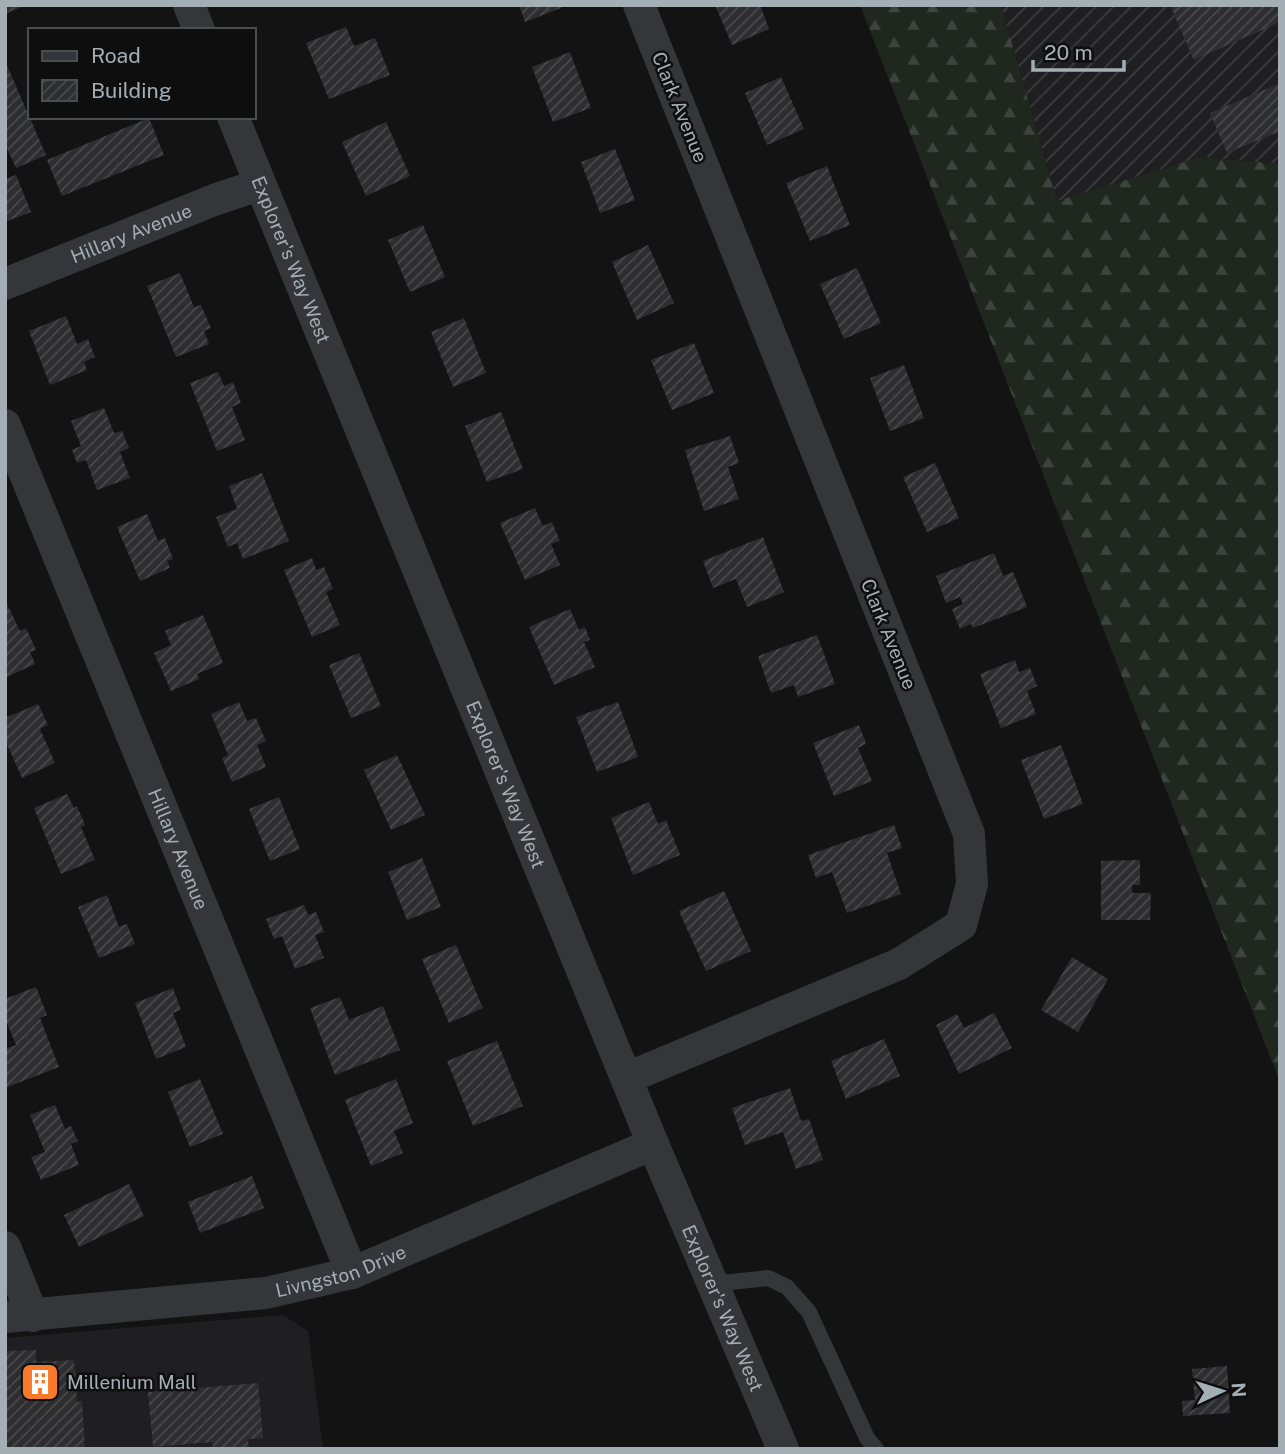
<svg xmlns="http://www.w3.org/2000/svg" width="1285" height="1454" viewBox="0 0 1285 1454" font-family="'Public Sans',sans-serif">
<defs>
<pattern id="industrial-furrows" width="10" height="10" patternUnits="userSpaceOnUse" patternTransform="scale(1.75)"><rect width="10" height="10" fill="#1f1f21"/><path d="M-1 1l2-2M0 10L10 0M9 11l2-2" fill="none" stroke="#3d3d3f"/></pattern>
<pattern id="forest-firs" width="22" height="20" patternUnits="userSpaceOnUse" patternTransform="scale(1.75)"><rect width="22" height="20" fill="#20271f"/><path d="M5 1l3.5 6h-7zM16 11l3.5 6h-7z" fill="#3d443d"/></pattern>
<pattern id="building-hatch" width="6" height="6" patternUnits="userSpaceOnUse" patternTransform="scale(1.75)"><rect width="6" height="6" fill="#2e2e30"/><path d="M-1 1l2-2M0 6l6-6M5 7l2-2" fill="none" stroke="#494a4c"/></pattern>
</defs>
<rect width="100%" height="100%" fill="#131314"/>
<path fill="#1f1f21" d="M283,1315l25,16 15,118h-318v-111z"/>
<path fill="url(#industrial-furrows)" d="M1001,5h279v159l-79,-7 -144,44z"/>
<path fill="url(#forest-firs)" d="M860,5h141l56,196 144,-44 79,7v918z"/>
<g fill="url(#building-hatch)">
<path d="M5,5h22l-22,9z"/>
<path d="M519,5h41l1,3 -36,14z"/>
<path d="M715,5h45l9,24 -37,16z"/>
<path d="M1170,5h110v17l-86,38z"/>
<path d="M346,27l8,19 21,-8 15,37 -61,24 -23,-56z"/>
<path d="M570,52l21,56 -38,14 -21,-55z"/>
<path d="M5,61l41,94 -30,13 -11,-24z"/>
<path d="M781,77l23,52 -37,16 -22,-52z"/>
<path d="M1280,83v48l-53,22 -17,-40z"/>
<path d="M149,118l15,37 -102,41 -15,-36z"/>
<path d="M386,122l24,54 -44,20 -24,-54z"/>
<path d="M615,149l20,51 -35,13 -19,-51z"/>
<path d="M827,166l23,59 -40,16 -24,-58z"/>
<path d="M16,175l15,37 -26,10v-43z"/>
<path d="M423,225l22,52 -35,15 -22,-52z"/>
<path d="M648,245l26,58 -37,17 -25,-58z"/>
<path d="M857,268l24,55 -37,16 -24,-55z"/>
<path d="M180,273l14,34 7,-2 10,23 -7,3 5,13 -33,13 -29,-71z"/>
<path d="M66,316l11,28 11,-5 7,18 -11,5 3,8 -37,15 -21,-54z"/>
<path d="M464,318l22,55 -33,14 -22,-55z"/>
<path d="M694,343l20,50 -42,17 -21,-50z"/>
<path d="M904,365l20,53 -34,13 -20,-53z"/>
<path d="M218,372l6,14 9,-4 8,21 -9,4 13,33 -28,11 -27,-68z"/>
<path d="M104,408l10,25 8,-2 7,17 -9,4 10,26 -33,12 -11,-30 -9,3 -5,-13 9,-4 -10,-25z"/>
<path d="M501,412l22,57 -36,13 -22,-56z"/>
<path d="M730,436l9,27 -11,4 11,32 -35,12 -19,-61z"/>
<path d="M935,463l24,55 -32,14 -24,-55z"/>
<path d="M262,473l27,68 -46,18 -6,-16 -9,4 -12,-30 21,-8 -8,-23z"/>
<path d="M535,508l8,18 9,-4 8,19 -9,3 9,21 -35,15 -25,-57z"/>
<path d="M147,514l11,27 7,-3 8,21 -6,2 3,7 -30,13 -23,-54z"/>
<path d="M763,537l21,55 -37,15 -11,-28 -23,9 -10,-27z"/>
<path d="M994,553l9,23 10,-4 14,35 -54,21 -2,-4 -11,5 -8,-20 11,-5 -3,-7 -14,6 -10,-27z"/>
<path d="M312,558l4,12 8,-3 9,22 -7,3 14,33 -28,12 -28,-67z"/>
<path d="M5,600l15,31 6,-3 10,22 -6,2 5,12 -30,14z"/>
<path d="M570,609l9,21 6,-3 5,13 -6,2 11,25 -41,18 -25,-58z"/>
<path d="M203,615l20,48 -26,11 2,5 -28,12 -17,-38 17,-8 -6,-14z"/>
<path d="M817,635l18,49 -37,13 -4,-12 -23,8 -13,-37z"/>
<path d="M359,653l22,53 -30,12 -22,-53z"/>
<path d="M1015,660l4,12 11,-4 7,18 -10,5 9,23 -35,14 -21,-54z"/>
<path d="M239,702l8,19 9,-3 10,23 -9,4 9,22 -34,15 -10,-24 6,-3 -17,-41z"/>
<path d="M618,702l20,55 -41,15 -21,-55z"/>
<path d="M38,704l10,21 -8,4 15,34 -33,15 -17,-38v-22z"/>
<path d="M859,725l7,19 -8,4 14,33 -38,15 -21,-53z"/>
<path d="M1061,745l22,59 -39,15 -23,-59z"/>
<path d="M397,755l28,60 -34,15 -27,-60z"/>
<path d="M67,794l7,14 3,-2 8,19 -4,2 14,33 -34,14 -27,-66z"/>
<path d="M279,797l21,52 -30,12 -21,-52z"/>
<path d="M649,802l9,22 8,-4 14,35 -47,20 -22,-57z"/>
<path d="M894,825l8,23 -15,5 14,41 -54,19 -15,-41 -16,6 -8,-23z"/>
<path d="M422,858l19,49 -34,13 -19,-48z"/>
<path d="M1140,860v25h-8v8h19l-1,27h-49v-59z"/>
<path d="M724,891l27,60 -45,20 -27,-60z"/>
<path d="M107,895l12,32 8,-3 8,20 -36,14 -21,-51z"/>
<path d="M304,905l4,10 8,-3 8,20 -9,3 9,23 -29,11 -13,-33 -8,3 -8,-20z"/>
<path d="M456,945l27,63 -34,15 -27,-64z"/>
<path d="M1072,957l36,22 -30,53 -37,-22z"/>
<path d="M36,987l11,28 -7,3 19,49 -54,21v-39l11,-4 -11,-27v-19z"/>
<path d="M173,988l8,22 -8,3 13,34 -30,12 -21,-56z"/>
<path d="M340,997l9,23 34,-14 17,44 -65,25 -25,-67z"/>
<path d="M994,1013l18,35 -53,26 -23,-49 21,-11 7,14z"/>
<path d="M884,1039l16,37 -54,23 -15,-38z"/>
<path d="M497,1041l26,65 -50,20 -26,-65z"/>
<path d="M200,1079l23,55 -33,13 -22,-55z"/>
<path d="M396,1079l17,44 -19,8 9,22 -32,13 -26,-66z"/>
<path d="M790,1088l11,33 8,-2 14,41 -27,9 -13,-37 -38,13 -13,-37z"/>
<path d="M55,1105l10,24 6,-3 7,15 -7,3 8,21 -38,15 -10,-23 14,-5 -15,-37z"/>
<path d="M252,1176l12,32 -64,25 -12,-31z"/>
<path d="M129,1184l15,32 -65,31 -15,-32z"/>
<path d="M36,1350v12l38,-2 3,42 5,-1 3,48h-80v-98z"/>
<path d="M1227,1366l3,47 -47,3 -1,-15 13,-1 -3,-31z"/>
<path d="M258,1383l5,55 -15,1 1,10h-36l-1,-7 -59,5 -5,-55z"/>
</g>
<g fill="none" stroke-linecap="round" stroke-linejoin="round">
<path stroke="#343639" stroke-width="16" d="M712,1284l56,-6 19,9 22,25 58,126 9,11"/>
<g stroke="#343639" stroke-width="32">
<path d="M189,5l10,25"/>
<path id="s1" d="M233,117l420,1027 130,305"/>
<path id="s2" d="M5,284l209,-84 45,-15"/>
<path id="s3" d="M5,425l347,848"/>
<path d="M627,1078l272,-114 62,-39 11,-41 -3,-50 -330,-829"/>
<path d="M5,1247l28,69"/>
<path id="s4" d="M5,1317l261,-24 86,-20 301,-129"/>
</g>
</g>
<defs>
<g id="building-square" transform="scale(2.0125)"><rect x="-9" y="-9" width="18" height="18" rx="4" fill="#f67a29" stroke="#0e0e0f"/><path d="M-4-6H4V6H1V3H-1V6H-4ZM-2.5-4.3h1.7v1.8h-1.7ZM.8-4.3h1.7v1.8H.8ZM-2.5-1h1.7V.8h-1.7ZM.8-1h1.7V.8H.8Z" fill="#fff"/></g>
</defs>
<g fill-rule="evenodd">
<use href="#building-square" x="40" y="1382"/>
</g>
<g text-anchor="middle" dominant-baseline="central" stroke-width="5" stroke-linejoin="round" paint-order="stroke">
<g font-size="19" fill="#a4aeb5" stroke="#0e0e0f">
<text transform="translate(680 107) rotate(68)">Clark Avenue</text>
<text stroke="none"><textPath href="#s2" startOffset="136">Hillary Avenue</textPath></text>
<text stroke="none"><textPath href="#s1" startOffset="154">Explorer's Way West</textPath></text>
<text transform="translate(889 634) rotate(68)">Clark Avenue</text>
<text stroke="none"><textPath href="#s1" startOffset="721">Explorer's Way West</textPath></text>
<text stroke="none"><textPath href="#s3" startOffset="458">Hillary Avenue</textPath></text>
<text stroke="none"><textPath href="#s4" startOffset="340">Livngston Drive</textPath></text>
<text stroke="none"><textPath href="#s1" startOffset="1288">Explorer's Way West</textPath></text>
</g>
<g font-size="19" fill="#a4aeb5" stroke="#0e0e0f" text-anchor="start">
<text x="67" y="1382">Millenium Mall</text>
</g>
</g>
<rect width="1285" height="1454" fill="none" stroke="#a4aeb5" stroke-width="14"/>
<rect x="28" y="28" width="228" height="91" fill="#0e0e0f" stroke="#4a4e51" stroke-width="2"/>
<rect x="42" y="51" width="35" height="10" fill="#343639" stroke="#4a4e51" stroke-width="2"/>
<text x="91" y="63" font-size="21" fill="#a4aeb5">Road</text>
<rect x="42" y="80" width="35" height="21" fill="url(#building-hatch)" stroke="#4a4e51" stroke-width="2"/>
<text x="91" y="98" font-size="21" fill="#a4aeb5">Building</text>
<g transform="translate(1222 1391) rotate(86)" stroke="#0e0e0f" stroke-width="5" paint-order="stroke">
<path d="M0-5L12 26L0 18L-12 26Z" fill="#a4aeb5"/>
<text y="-10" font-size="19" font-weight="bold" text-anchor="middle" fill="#a4aeb5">N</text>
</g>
<path d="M1033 60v10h91v-10" fill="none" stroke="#a4aeb5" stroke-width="3.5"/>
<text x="1044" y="60" font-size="21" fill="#a4aeb5" stroke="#0e0e0f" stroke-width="5" paint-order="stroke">20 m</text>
</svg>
